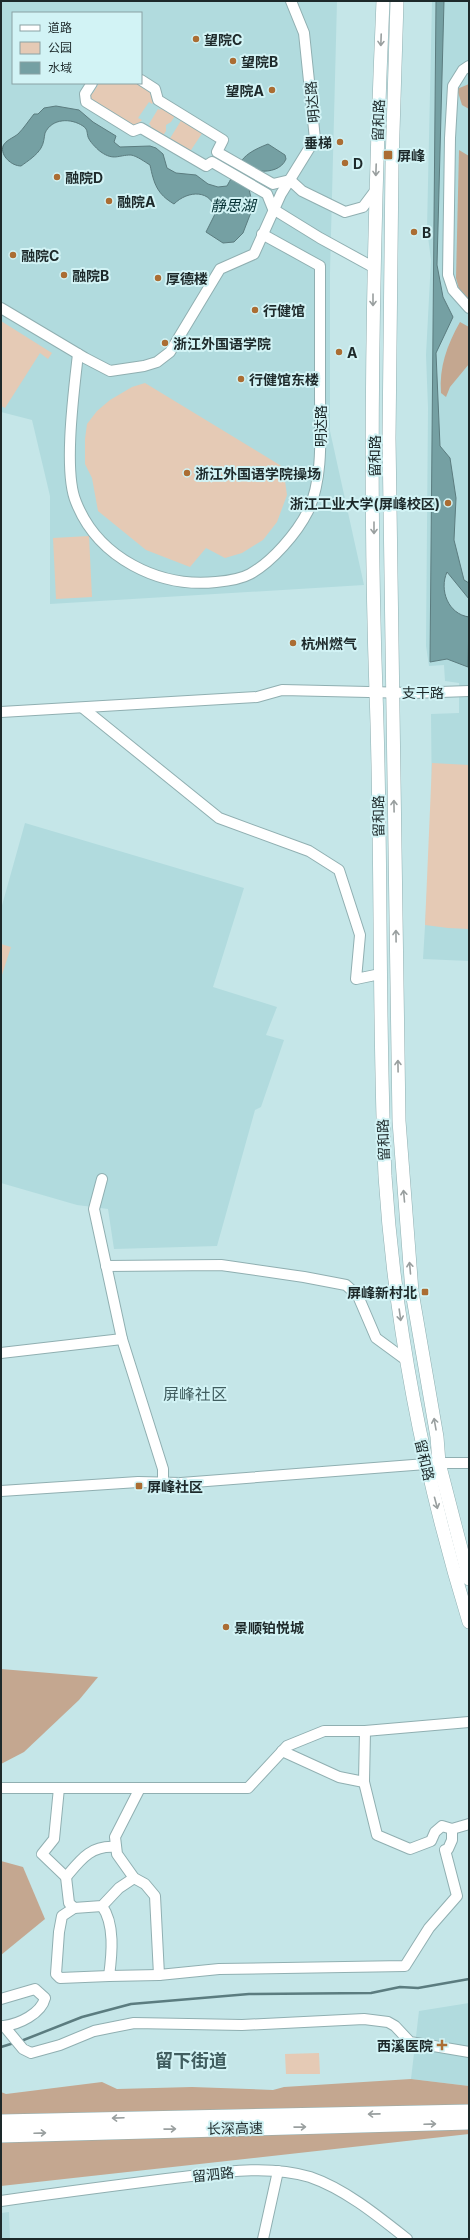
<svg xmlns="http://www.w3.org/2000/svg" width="470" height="2240" viewBox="0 0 470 2240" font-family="Inter,'Noto Sans SC',sans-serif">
<rect width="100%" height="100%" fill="#c5e6e8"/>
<g fill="#b1dbde" fill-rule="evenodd">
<path d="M1,1h336l-7,272v158l34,154 -314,19v-108l-18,-76 -31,-8zM13,13h128v70h-128z"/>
<path d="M432,1h37v960l-46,-2 9,-148 -1,-97 28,-1v-30l-14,-2 -1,-16 -15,1 -3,-20 2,-238 -2,-53 5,-95 -4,-31z"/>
<path d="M25,823l219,65 -31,99 64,20 -11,28 18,5 -23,67 -6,3 -38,136 -103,3 -6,-40 -31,-4 -76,-22v-274z"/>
<path d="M469,2003v83l-58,-7 8,-68z"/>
<path d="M9,2212l1,27h-9v-26z"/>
</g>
<g fill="#e5cab5">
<path d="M99,83h39l17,10v6l-3,5 -3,-2 -11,16 4,2 -8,8 -45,-27 1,-10 3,2z"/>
<path d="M162,106l14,8 -5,8 -5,3v6l-4,6 -13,-8 2,-3 -2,-2 9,-15 2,1z"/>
<path d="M182,119l21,13 -14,21 -20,-13z"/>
<path d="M1,321l51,32 -4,6 -8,-6 -35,55 -4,-2z"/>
<path d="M145,383l138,84 4,28 -10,27 -14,18 -21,13 -17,5 -19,-10 -16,19 -44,-17 -48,-39 -6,-33 -7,-14v-25l2,-15 10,-13 13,-11 22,-13z"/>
<path d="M89,536l3,61 -36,2 -3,-61z"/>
<path d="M432,763l37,2v164l-21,-1 -23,-3z"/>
<path d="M1,944l10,3 -10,31z"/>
<path d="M319,2053l1,21h-34l-1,-20z"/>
</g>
<g fill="#c4a790">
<path d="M469,84v25l-7,-4 -5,-16z"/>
<path d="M459,150l10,6v144l-10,-11 -3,-11z"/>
<path d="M460,322l9,5v37l-19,23 -4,10 -5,-4c-2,-26 6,-48 19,-71z"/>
<path d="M1,1669l97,8 -19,23 -55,52 -23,12z"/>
<path d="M1,1861l22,6 22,52 -44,36z"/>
<path d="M411,2079l58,7v48l-468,52v-94l5,2 96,-12 15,7 75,-2 81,3 11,-3z"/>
</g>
<g fill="#75a0a3" stroke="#5b7c7f">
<path d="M436,1h8l-7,264 6,32 10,20 -17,36 4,93 10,12 6,40 -2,42 10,40 5,3v16l-22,-27c-8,18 1,42 22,45l-1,50 -21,-8 -17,3z"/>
<path d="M56,106l23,4 14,12 23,14 -2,6 6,5 30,-1 6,2 7,6 4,14 9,5 20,2 12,9 10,3 9,-1c14,-25 13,-31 41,-42l17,11 1,4c-4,10 -16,13 -26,12l-11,18 4,18 -10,26 -9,9 -11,1 -17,-11 10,-20c-4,-23 -28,-22 -42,-8 -17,-10 -20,-20 -24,-39 -5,-3 -13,-9 -19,-10 -13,0 -17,6 -30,-3 -3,-2 -10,-9 -12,-13 -3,-5 0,-9 -6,-13 -12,-8 -31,-8 -38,7 -1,5 -1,10 -4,15 -4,7 -13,13 -20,18 -9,0 -21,-10 -18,-20 3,-6 10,-8 15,-12 6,-6 11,-14 16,-20h4l6,-6z"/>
</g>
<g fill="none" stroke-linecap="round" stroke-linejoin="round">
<g stroke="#5b7c7f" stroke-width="2.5">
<path d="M21,2041l61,-24 49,-13 118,-10 122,-1 29,-6 18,1 51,-9"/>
<path d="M1,2047l13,-4"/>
</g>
<g stroke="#90afb1" stroke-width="12">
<g id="minor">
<path d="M469,66l-6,4 -10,16 -3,52 -2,137 5,15 16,18"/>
<path d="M141,80l14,9 3,11 65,40 -6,12 56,32 17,-4 12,11 43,21 18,-5 12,-16"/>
<path d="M92,83l-7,11 1,8 47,29 8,-3 65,38 6,-4 55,32 6,15 47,29 53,29"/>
<path d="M1,308l84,50 25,13 34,-5 13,-4 13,-10 50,-83 34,-15 27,-60 34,-55 -11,-106 -13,-32"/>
<path d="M78,354c-4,36 -15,118 -2,148 22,56 83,86 140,80 11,-1 25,-3 34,-8 22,-12 47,-41 58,-63 16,-33 12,-81 12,-117 0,-42 0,-85 0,-128l-58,-32"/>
<path d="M83,708l136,110 90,33 30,19 21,65 -4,44 24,-5"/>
<path d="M1,712l256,-15 25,-7 130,3 57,-2"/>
<path d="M102,1179l-8,30 28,130 41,130v15"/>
<path d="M106,1266l115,-1 83,12 42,8 12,11 18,42 30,22"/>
<path d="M1,1353l121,-14"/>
<path d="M1,1491l137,-9 43,1 258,-20h30"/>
<path d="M365,1731l-1,51 13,53 33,14 21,-8 4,-9 7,-6 10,3 17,-5"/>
<path d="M282,1751l57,26 25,5"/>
<path d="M1,1788h247l39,-42 37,-15h41l104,-9"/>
<path d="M59,1788l-5,51 -12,15 24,23 3,26 5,5 28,-2 17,-18 15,-10"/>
<path d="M140,1788l-25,49 2,17 17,24 11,6 10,12 4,79 60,-6 186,-3 24,-38 28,-32 -12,-46 3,-1 4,-9v-11"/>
<path d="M66,1877c15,-18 25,-32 50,-30"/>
<path d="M102,1906c13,18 10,48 7,70l50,-1"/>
<path d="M74,1908l-12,8 -3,16 -3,42 4,4 49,-2"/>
<path d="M1,1999l34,-10 10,9c-4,16 -26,26 -41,28"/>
<path d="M1,2026h3l19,23 8,4 29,-8 34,-14 40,-8 108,2 122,-6 24,3 7,4 15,16 59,10"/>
<path d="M1,2201c55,-8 110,-15 165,-22 46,-5 98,-16 144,-2 35,12 68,39 97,62"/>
<path d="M263,2239l15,-68"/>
</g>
</g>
<g stroke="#90afb1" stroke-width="14">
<g id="major">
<path d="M383,1c-10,230 -15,461 -7,691 6,161 2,323 9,484 10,152 39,300 84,446"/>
<path d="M397,1l-5,163 -3,274 10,683 13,171 25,145 2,26 30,116"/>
</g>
</g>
<g stroke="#90afb1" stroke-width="16">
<g id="highway">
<path d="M1,2122l468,-10"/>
<path d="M1,2135l468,-13"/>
</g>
</g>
<use href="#minor" stroke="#fff" stroke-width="10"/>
<use href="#major" stroke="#fff" stroke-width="13"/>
<use href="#highway" stroke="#fff" stroke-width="15"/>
</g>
<defs><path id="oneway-shaft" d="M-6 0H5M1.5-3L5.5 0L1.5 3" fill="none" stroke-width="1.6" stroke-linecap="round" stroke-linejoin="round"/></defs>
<g stroke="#999f9f">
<use href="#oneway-shaft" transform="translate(381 40) rotate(92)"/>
<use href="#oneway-shaft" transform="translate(376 170) rotate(92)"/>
<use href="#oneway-shaft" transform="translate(373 300) rotate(90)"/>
<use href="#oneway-shaft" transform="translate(374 528) rotate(90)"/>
<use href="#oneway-shaft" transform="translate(394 806) rotate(-91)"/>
<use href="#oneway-shaft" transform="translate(396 936) rotate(-91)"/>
<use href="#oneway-shaft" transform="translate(398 1066) rotate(-91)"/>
<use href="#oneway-shaft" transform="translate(404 1196) rotate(-95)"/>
<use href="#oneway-shaft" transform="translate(410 1268) rotate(-95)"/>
<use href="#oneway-shaft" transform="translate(400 1315) rotate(82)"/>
<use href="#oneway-shaft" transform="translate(435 1424) rotate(-100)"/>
<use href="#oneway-shaft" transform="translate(436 1503) rotate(75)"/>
<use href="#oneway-shaft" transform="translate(374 2114) rotate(179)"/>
<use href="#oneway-shaft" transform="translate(118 2118) rotate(178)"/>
<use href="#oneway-shaft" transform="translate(430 2124) rotate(-2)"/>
<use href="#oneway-shaft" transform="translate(300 2127) rotate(-1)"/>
<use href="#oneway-shaft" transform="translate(170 2129) rotate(-1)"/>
<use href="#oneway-shaft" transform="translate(40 2133) rotate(-2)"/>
</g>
<g fill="#ab6d33" stroke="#d2f3f5" stroke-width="1.5">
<circle cx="196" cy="39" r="4"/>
<circle cx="233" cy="61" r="4"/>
<circle cx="272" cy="90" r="4"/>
<circle cx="340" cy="142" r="4"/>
<rect x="383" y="150" width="10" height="10" rx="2"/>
<circle cx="345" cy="163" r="4"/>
<circle cx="57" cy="177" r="4"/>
<circle cx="109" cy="201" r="4"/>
<circle cx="414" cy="232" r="4"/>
<circle cx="13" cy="255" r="4"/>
<circle cx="64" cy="275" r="4"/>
<circle cx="158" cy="278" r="4"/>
<circle cx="255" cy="310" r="4"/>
<circle cx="165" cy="343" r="4"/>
<circle cx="339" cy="352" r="4"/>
<circle cx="241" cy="379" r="4"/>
<circle cx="187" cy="473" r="4"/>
<circle cx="448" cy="503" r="4"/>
<circle cx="293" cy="643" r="4"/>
<rect x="421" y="1288" width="8" height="8" rx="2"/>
<rect x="135" y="1482" width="8" height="8" rx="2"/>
<circle cx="226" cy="1627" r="4"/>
<path d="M440 2039h4v4h4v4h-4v4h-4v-4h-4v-4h4z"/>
</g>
<g text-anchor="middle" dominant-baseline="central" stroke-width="4" stroke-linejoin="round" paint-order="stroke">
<g font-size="14" font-weight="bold" fill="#1d292a" stroke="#d2f3f5" text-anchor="start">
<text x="204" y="39">望院C</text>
<text x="241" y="61">望院B</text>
<text x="264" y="90" text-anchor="end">望院A</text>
<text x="332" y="142" text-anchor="end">垂梯</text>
<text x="397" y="155">屏峰</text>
<text x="353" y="163">D</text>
<text x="65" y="177">融院D</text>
<text x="117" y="201">融院A</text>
<text x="422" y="232">B</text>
<text x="21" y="255">融院C</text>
<text x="72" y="275">融院B</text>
<text x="166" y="278">厚德楼</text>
<text x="263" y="310">行健馆</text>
<text x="173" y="343">浙江外国语学院</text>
<text x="347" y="352">A</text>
<text x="249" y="379">行健馆东楼</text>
<text x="195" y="473">浙江外国语学院操场</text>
<text x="440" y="503" text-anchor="end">浙江工业大学(屏峰校区)</text>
<text x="301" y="643">杭州燃气</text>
<text x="417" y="1292" text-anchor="end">屏峰新村北</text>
<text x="147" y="1486">屏峰社区</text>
<text x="234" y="1627">景顺铂悦城</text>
<text x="433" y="2045" text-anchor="end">西溪医院</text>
</g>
<g font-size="14" fill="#1d292a" stroke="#d2f3f5">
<text transform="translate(312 102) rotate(-95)">明达路</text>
<text transform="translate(378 120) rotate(-88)">留和路</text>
<text transform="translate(320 426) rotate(-90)">明达路</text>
<text transform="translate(374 456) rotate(-90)">留和路</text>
<text x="423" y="692">支干路</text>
<text transform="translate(378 816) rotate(-91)">留和路</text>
<text transform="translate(383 1140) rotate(-92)">留和路</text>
<text transform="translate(425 1460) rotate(77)">留和路</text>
<text transform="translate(235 2128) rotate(-1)">长深高速</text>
<text transform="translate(213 2174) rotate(-6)">留泗路</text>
</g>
<g font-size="15" font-style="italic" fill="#053134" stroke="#d2f3f5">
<text x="233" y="205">静思湖</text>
</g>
<g font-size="16" fill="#405d5f" stroke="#d2f3f5">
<text x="195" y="1394">屏峰社区</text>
</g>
<g font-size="18" font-weight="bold" fill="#405d5f" stroke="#d2f3f5">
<text x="191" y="2060">留下街道</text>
</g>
</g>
<rect width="470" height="2240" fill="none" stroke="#1d292a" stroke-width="4"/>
<rect x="12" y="12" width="130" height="72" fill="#d2f3f5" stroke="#8aa2a4"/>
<rect x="20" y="25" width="20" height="6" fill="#ffffff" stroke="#8aa2a4"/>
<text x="48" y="32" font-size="12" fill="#1d292a">道路</text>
<rect x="20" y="42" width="20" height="12" fill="#e5cab5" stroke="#8aa2a4"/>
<text x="48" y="52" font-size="12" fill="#1d292a">公园</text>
<rect x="20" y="62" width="20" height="12" fill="#75a0a3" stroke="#8aa2a4"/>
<text x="48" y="72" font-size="12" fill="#1d292a">水域</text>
</svg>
